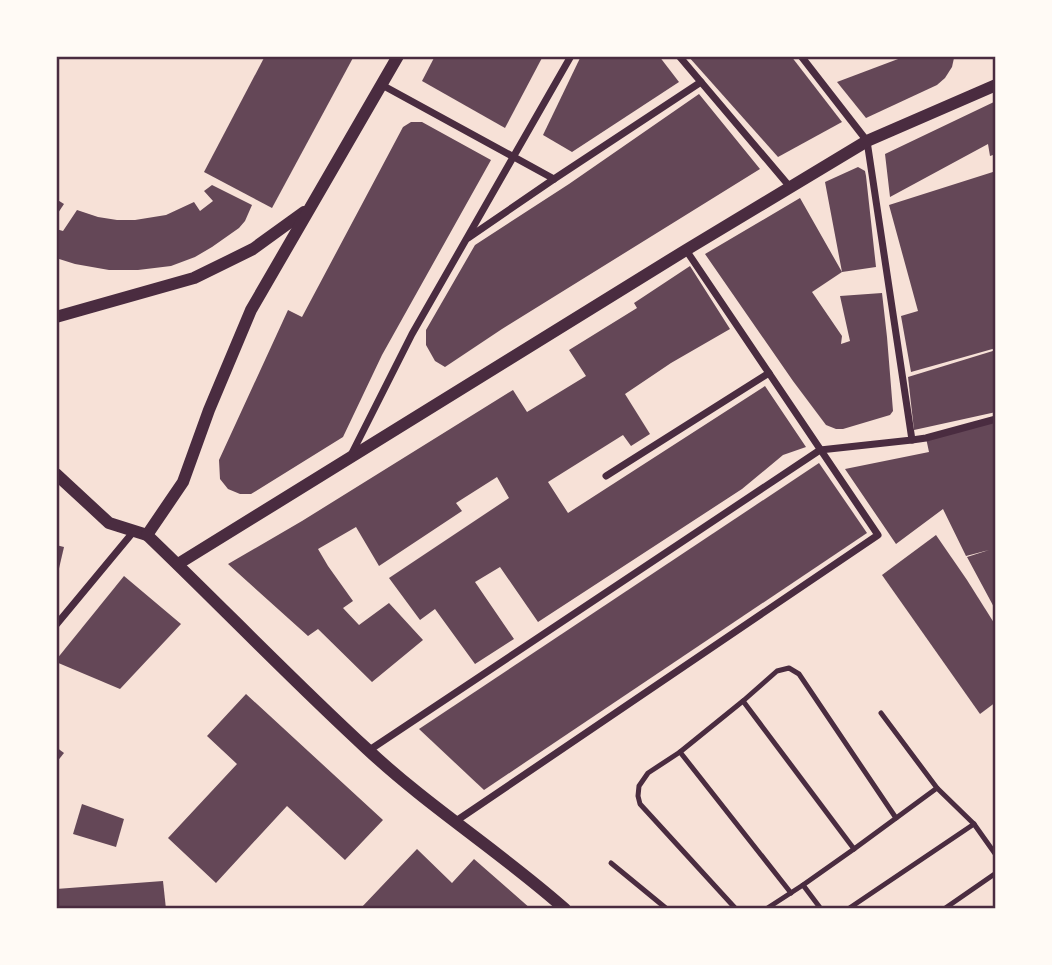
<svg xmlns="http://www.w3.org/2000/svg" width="1052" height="965" viewBox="0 0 1052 965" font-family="'Public Sans',sans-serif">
<rect width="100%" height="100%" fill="#f7e1d7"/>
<g fill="#644757">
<path d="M265,56h89l-82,152 -68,-36z"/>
<path d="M435,56h108l-38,72 -83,-47z"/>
<path d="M581,56h78l20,26 -107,70 -29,-17z"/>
<path d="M688,56h103l51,66 -64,35z"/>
<path d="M906,56h47l1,2 -2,9 -7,11 -8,7 -71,33 -29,-36z"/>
<path d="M699,94l61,75 -258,160 -57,38 -10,-6 -9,-16v-15l49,-85 94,-61z"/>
<path d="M996,101v53l-6,2 -2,-12 -98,53 -5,-43z"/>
<path d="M411,122h11l69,38 -109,195 -39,82 -92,57h-11l-12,-5 -8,-10 -1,-19 69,-150 14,7 101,-190z"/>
<path d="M858,167l7,4 1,5 10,91 -34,5 -30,20 30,44 -1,8 9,-3 -10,-45 42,-3 5,44 6,74 -3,4 -47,14h-7l-10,-4 -33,-44 -88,-127 95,-56 42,74 -17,-90z"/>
<path d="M996,171v177l-85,24 -10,-56 17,-5 -29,-106z"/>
<path d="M212,185l40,20 -7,16 -6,7 -27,19 -17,10 -24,9 -33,4h-29l-34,-6 -19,-6v-29l7,2 14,-21 21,7 19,3h18l31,-5 28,-13 6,9 13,-10 -9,-10z"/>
<path d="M56,199l8,5 -8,12z"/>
<path d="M690,266l40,63 -59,34 -46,31 25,40 -19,12 -8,-11 -75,47 20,31 197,-127 41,61 -23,8 -41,34 -204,133 -38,-55 -25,15 39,57 -39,25 -40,-55 -15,11 -31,-42 120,-80 -12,-21 -41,26 6,8 -83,55 -23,-39 -38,22 10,17 25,35 -10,7 16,17 30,-22 34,37 -51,42 -54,-53 -10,7 -80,-72 74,-43 211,-131 14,22 59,-36 -17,-26 68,-42 -3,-5z"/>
<path d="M996,350v62l-82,18 -6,-53z"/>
<path d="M996,420v191l-29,-54 22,-7 -23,6 -23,-47 -47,35 -51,-75 84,-17 -3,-14z"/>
<path d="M819,463l48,70 -383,257 -65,-61z"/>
<path d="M936,535l31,45 29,46v76l-16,12 -98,-139z"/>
<path d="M56,545l8,2 -7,30 -1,-1z"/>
<path d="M124,576l57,48 -61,65 -64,-27v-2z"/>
<path d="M246,694l137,126 -38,40 -58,-54 -71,77 -48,-45 69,-74 -30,-28z"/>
<path d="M56,747l8,6 -8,10z"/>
<path d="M82,804l42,15 -8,28 -43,-13z"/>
<path d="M417,849l35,34 22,-24 57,50h-171z"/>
<path d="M163,881l3,28h-110v-20z"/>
</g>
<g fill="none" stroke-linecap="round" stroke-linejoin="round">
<g stroke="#4a2c40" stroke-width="5">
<path d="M743,701l34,-30 12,-3 10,6 97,144"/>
<path d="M881,713l56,75"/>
<path d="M680,752l111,141"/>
<path d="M611,863l56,46"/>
<path d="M803,885l51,-36"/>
<path d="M736,909l-96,-105 -2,-8 1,-10 9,-13 32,-21 63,-51 111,148 83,-61 37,36 22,31"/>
<path d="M766,909l37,-24 18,24"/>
<path d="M848,909l126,-85"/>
<path d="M944,909l52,-36"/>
</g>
<g stroke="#4a2c40" stroke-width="7">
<path d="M679,56l111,131"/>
<path d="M382,85l172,94"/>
<path d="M468,238l86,-59 147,-97"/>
<path d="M912,440l14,-2 70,-19"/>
<path d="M351,455l61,-121 159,-278"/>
<path d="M606,476l163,-103"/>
<path d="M56,625l78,-94"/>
<path d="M368,751l452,-301 92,-10 -45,-299 -66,-85"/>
<path d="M456,821l422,-286 -192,-285"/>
</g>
<g stroke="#4a2c40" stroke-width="12">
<path d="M56,317l138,-39 59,-29 51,-37"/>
<path d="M56,474l53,49 38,12 36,-53 26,-72 42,-100 147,-254"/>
<path d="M147,535c74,71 145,145 220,214 62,58 135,104 198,160"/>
<path d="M178,564l508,-314 181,-109 129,-56"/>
</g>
</g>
<rect width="1052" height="965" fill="none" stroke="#fffaf5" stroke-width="116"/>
<rect x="58" y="58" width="936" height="849" fill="none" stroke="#4a2c40" stroke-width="2.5"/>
</svg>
